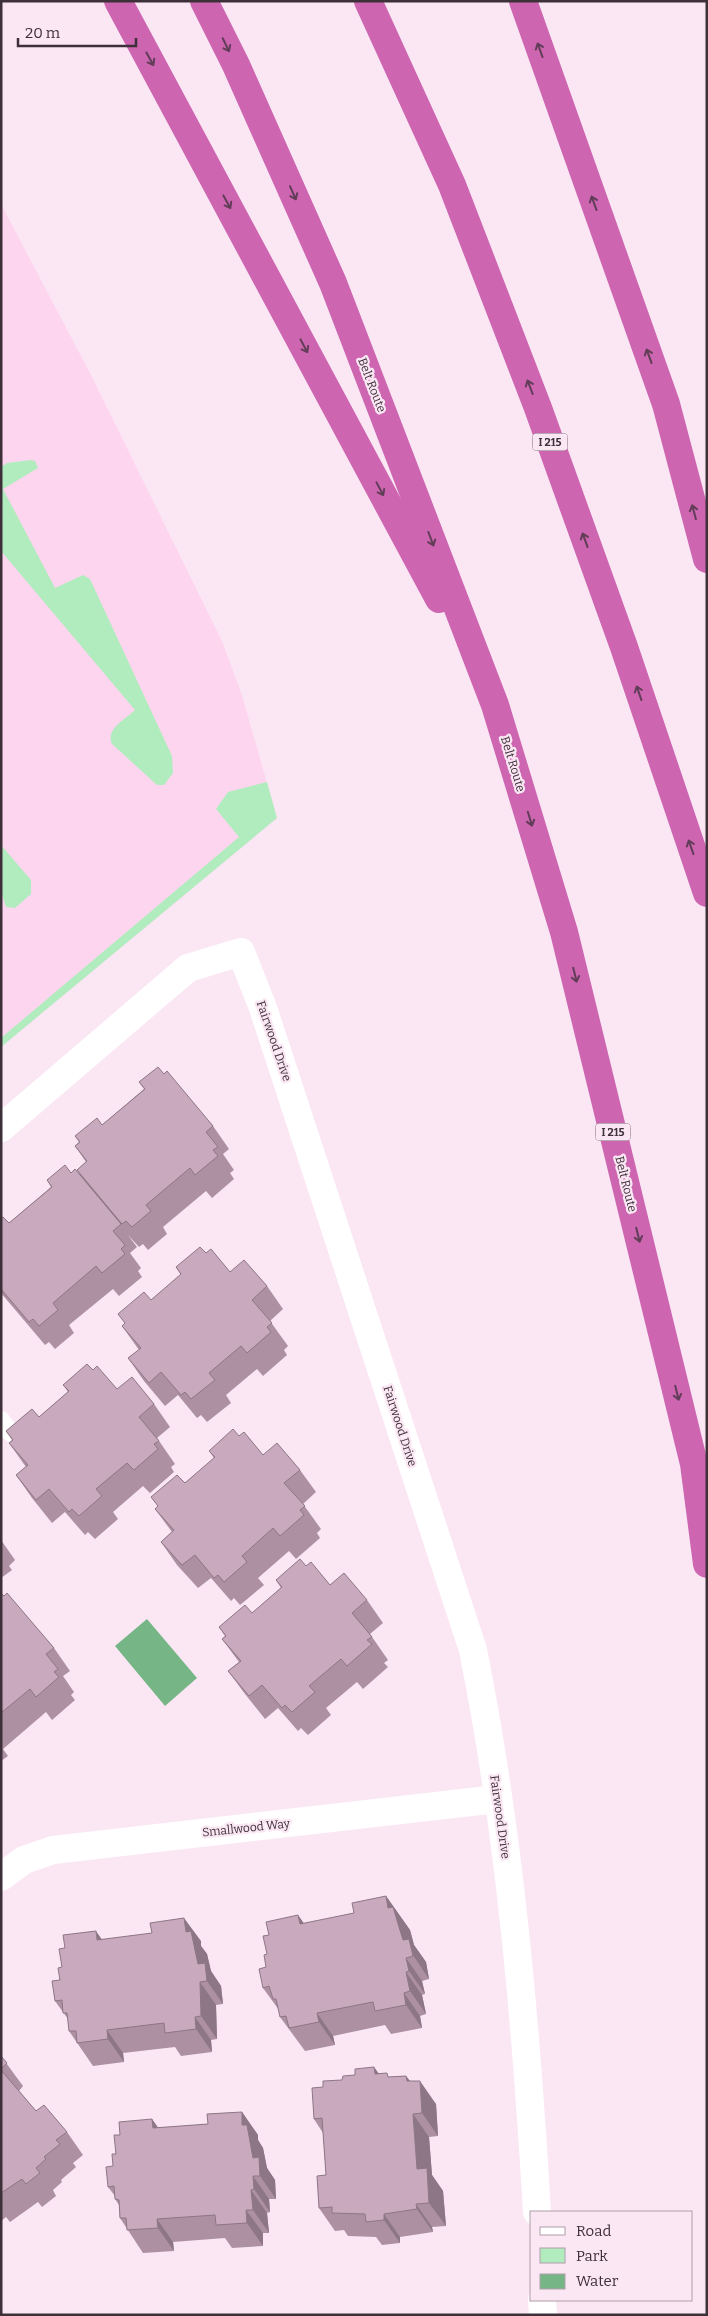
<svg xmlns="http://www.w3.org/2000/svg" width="708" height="2316" viewBox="0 0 708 2316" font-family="Bitter,serif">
<rect width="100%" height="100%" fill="#fbe7f4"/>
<path fill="#fdd5ef" d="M1,204l90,171 131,266 20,54 35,123 -276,229z"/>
<g fill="#b1ecbe">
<path d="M31,460l4,1 3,7 -35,21 52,99 28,-13 7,4 82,177 1,17 -9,12h-7l-45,-41c-7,-15 14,-25 23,-34l-134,-159v-84l6,-4z"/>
<path d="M267,782l10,36 -276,229v-9l238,-201 -23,-28 12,-17z"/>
<path d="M1,845l30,35v14l-16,14 -9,-1 -5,-15z"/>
</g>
<path fill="#76b686" d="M147,1619l50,59 -32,28 -50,-60z"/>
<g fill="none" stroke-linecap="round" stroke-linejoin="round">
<path stroke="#fff" stroke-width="18" d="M1,1420l10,13"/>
<g stroke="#fff" stroke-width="28">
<path d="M1,1128l187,-160 53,-16 22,56 210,642c37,184 53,374 64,562"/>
<path d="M1,1877l23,-17 29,-10 444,-51"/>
<path d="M542,2300l1,15"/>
</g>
<g stroke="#cd65b1" stroke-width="28">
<path d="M118,1l321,598"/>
<path d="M204,1l32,64 97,218 162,422 69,227 130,532 13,100"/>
<path d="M368,1l84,184 86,223 86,239 83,246"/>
<path d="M523,1l143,403 41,155"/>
</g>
</g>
<g fill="#ad91a3">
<path d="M164,1074l49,52 16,23 -6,5 11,16 -4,3 4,6 -22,19 -6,-7 -43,36 4,7 -19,16 -5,-6 -4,3 -11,-12 9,12 -7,6 11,15 -3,3 4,6 -23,19 -6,-7 -44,36 5,8 -19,16 -6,-7 -4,3 -44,-52v-75l8,5 42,-36 -4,-7 24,-7 14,9 -8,-12 9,-8 -11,-16 4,-4 -4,-6 27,-11 42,-36 -5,-7z"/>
<path d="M206,1253l24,19 37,14 16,23 -13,12 18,25 -4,4 3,5 -24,21 -6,-7 -31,26 5,8 -24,19 -6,-7 -4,3 -19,-23 -13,11 -21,-25 -16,-23 11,-8 -17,-24 3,-3 -7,-9 33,-14 30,-25 -5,-8z"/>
<path d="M93,1370l24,19 37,15 16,23 -13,11 18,26 -4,3 3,5 -24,21 -7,-7 -30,26 5,7 -23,20 -7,-7 -3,3 -20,-23 -13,11 -20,-25 -16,-23 10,-8 -17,-24 3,-3 -6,-9 33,-14 29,-25 -5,-7z"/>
<path d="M239,1436l24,19 37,15 16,22 -13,12 18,25 -4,4 3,5 -24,21 -7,-8 -31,27 6,7 -24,20 -6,-7 -3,3 -20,-23 -13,10 -21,-23 -16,-23 11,-10 -17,-23 3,-3 -7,-9 34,-14 29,-25 -5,-7z"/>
<path d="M1,1540l14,20 -6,6 3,4 -11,8z"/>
<path d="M306,1566l24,19 37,15 16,23 -13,11 18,26 -4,3 4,4 -25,22 -6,-7 -31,26 5,7 -23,20 -7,-7 -3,3 -20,-23 -13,11 -20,-25 -17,-23 11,-9 -17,-23 3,-3 -6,-9 33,-14 29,-25 -5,-8z"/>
<path d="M1,1593l53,55 16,23 -7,5 11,16 -3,3 4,5 -23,20 -6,-8 -43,37 5,7 -7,5z"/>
<path d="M386,1896l24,34 4,15 12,17 3,17 -7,2 3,13 -3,1 4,19 -6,2 2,12 -31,6 -6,-9 -52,11 2,9 -30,6 -25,-34 -1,-7 -16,-22 3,-21 3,-32 29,-20 6,9 50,-11z"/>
<path d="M102,1940l99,1v5l6,8 4,17 10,15 2,18 -7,1 1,34 -6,1 1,12 -31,4 -6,-9 -52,6 1,9 -31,4 -24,-35 -1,-12 -13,-18 7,-34z"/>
<path d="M1,2056l22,30 -4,5 17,20 31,21 16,23 -10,8 3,4 -15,13 1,2 -9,8 3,6 -14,11 -4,-5 -28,20 -4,-5 -5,4z"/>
<path d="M379,2074l11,3 16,-1 4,5 26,23 2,32 -9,1 3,38 11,16 3,35 -14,1 1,5 -33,5v6l-18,2 -6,-8 -28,-1 -4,-6 -9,1 -16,-23 7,-33 -3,-42 -9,-14 28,-39z"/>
<path d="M242,2112l16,23v5l5,8 4,20 8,12 1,19h-7l1,13 -3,1 2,20h-6v13l-31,2 -7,-10 -52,4 1,9 -31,2 -23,-35 -1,-13 -4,-6v-3l-7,-9 12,-52 32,-16 6,9 50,-4z"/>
</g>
<g fill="#8d7685">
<path d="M386,1896l24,34 4,15 12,17 3,17 -26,-39 -15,-32z"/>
<path d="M298,1915l16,23 -14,-14z"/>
<path d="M184,1918l17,23v5l6,8 4,17 10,15 2,18 -16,-23 -9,-17 -12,-32z"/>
<path d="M96,1931l16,23 -15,-14z"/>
<path d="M406,1958l16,23 3,13 -16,-23z"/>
<path d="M406,1972l16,23 4,19 -16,-23z"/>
<path d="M200,1982l16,23 1,34 -16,-23z"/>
<path d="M404,1993l16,23 2,12 -16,-23z"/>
<path d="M317,2013l16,23 2,9 -16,-23z"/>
<path d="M195,2017l16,23 1,12 -16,-23z"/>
<path d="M107,2030l16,23 1,9 -16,-23z"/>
<path d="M374,2067l17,23 -16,-16z"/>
<path d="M406,2076l15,20 -1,-15 16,23 2,32 -16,-23 -15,-32z"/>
<path d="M242,2112l16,23v5l5,8 4,20 8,12 1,19 -16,-23 -7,-18 -11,-33z"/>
<path d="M413,2114l16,23 3,38 11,16 3,35 -17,-23 -12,-34z"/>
<path d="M152,2119l16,23 -15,-14z"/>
<path d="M253,2176l16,23 1,13 -16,-23z"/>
<path d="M251,2190l16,23 2,20 -16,-23z"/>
<path d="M416,2204l16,23 1,5 -16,-23z"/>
<path d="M246,2210l17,23v13l-16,-23z"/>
<path d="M384,2214l16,23v6l-16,-23z"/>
<path d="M157,2219l16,23 1,9 -16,-23z"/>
</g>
<g fill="#c9a9be" stroke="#8d7685">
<path d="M158,1067l6,7 3,-3 46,55 -7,6 12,15 -5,3 5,6 -23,19 -5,-7 -44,37 5,6 -19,16 -6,-6 -4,3 -45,-54 10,-9 -12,-15 5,-4 -5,-6 22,-18 5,7 43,-36 -6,-7z"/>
<path d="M65,1165l6,8 4,-4 46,55 -8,7 12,14 -4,4 4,5 -23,19 -6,-7 -43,37 5,7 -19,16 -6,-7 -4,3 -28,-33v-71l2,-1 6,6 43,-36 -5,-7z"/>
<path d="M200,1247l6,6 5,-4 19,23 14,-12 23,26 -15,14 20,23 -5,4 4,5 -24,21 -6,-7 -32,27 6,7 -24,19 -6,-7 -4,3 -20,-23 -12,11 -21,-25 13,-10 -19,-22 3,-3 -7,-9 26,-22 7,8 30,-26 -5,-7z"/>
<path d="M87,1364l6,6 4,-4 20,23 15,-12 22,27 -15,13 20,24 -5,3 4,5 -24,21 -7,-7 -31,26 6,7 -23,20 -7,-7 -3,3 -20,-23 -13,11 -20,-25 12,-10 -19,-22 4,-3 -7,-9 26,-22 7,8 30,-26 -6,-6z"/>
<path d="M233,1429l6,7 5,-4 19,23 14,-12 23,27 -16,13 21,23 -5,4 4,5 -24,21 -7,-8 -31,28 5,6 -23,20 -6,-7 -4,3 -19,-23 -13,10 -21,-23 13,-12 -19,-21 3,-3 -7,-9 26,-22 8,8 30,-26 -6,-6z"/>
<path d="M300,1559l6,7 5,-4 19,23 14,-12 23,27 -15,13 20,24 -5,3 5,4 -25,22 -6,-7 -32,27 6,6 -23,20 -7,-7 -3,3 -20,-23 -13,11 -21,-25 13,-10 -19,-22 4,-3 -7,-9 26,-22 7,8 30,-26 -6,-7z"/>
<path d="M1,1593l3,3 3,-3 47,55 -8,6 12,15 -4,3 5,5 -23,20 -6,-8 -29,24z"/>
<path d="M386,1896l2,12 5,-1 10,33 6,-1 4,17 -7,2 3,13 -3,1 4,19 -6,2 2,12 -31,6 -2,-9 -56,11 2,9 -30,6 -3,-12 -6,1 -4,-18h-3l-4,-13 -6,2 -4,-19 7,-2 -2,-12 3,-1 -4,-18 6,-1 -3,-13 32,-7 2,9 54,-11 -2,-10z"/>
<path d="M184,1918l2,14 5,-1 7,33 7,-1 2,18 -7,1 1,34 -6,1 1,12 -31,4 -1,-10 -57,7 1,9 -31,4 -1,-12h-7l-2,-18h-4l-1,-13 -7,1 -3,-20 8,-1 -2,-12 4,-1 -3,-18 6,-1 -2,-13 33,-4 1,9 55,-7 -2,-10z"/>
<path d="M1,2056l6,7 -6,6z"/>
<path d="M374,2067l1,7 12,-1 1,4 18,-1 1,5h13l2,32 -9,1 4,55 10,-1 2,35 -13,1 1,5 -33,5v6l-18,2 -1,-8 -33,-1v-6l-13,1 -2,-32 9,-1 -4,-57 -8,1 -2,-31 11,-1v-6l19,-1 1,-4 12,-1v-6z"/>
<path d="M1,2070l35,41 8,-6 23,27 -11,8 4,4 -16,13 2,2 -10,9 4,5 -14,11 -4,-5 -21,14z"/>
<path d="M242,2112v13h5l6,33 6,-1 1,19h-7l1,13 -3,1 2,20h-7l1,13 -31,2 -1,-10 -58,4 1,9 -31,2 -1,-12h-6l-1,-18 -4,-1 -1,-13 -6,1 -2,-20 7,-1 -1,-12h4l-2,-19h6l-1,-13 33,-3 1,9 55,-4 -1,-10z"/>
</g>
<defs><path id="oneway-shaft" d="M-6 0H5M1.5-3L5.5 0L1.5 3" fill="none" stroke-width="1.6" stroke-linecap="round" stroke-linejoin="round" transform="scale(1.25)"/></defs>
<g stroke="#613d57">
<use href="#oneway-shaft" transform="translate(226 45) rotate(64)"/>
<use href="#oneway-shaft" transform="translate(540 50) rotate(-110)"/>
<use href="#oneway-shaft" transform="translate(150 59) rotate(61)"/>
<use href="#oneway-shaft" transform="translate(293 193) rotate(66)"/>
<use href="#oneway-shaft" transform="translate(227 202) rotate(61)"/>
<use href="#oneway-shaft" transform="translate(594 203) rotate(-110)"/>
<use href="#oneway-shaft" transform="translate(304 346) rotate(62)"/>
<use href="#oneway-shaft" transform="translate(649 356) rotate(-110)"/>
<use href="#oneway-shaft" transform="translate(530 387) rotate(-111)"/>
<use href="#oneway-shaft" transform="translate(380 489) rotate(62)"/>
<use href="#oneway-shaft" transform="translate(694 512) rotate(-105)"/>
<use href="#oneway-shaft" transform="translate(431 539) rotate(69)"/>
<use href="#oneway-shaft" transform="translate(585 540) rotate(-110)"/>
<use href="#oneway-shaft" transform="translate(639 693) rotate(-109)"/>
<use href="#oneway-shaft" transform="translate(530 819) rotate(73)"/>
<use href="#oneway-shaft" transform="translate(691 847) rotate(-109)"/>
<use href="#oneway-shaft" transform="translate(575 975) rotate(76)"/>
<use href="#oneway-shaft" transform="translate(638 1235) rotate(76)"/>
<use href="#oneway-shaft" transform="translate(677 1393) rotate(76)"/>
</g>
<g text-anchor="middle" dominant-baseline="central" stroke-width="4.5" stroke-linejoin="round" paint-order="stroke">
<g fill="#fbe7f4" stroke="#766771" stroke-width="1">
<rect x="532.5" y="433.5" width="35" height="17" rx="4"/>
<rect x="595.5" y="1123.5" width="35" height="17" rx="4"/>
</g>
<g font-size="11" font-weight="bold" fill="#3d3039">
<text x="550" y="442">I 215</text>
<text x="613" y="1132">I 215</text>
</g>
<g font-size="12" fill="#3d3039" stroke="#fbe7f4">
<text transform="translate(372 385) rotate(69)">Belt Route</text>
<text transform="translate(513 764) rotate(73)">Belt Route</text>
<text transform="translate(274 1041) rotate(71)">Fairwood Drive</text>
<text transform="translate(626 1184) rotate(76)">Belt Route</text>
<text transform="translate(400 1426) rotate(72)">Fairwood Drive</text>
<text transform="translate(500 1817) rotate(82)">Fairwood Drive</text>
<text transform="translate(246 1828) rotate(-6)">Smallwood Way</text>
</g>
</g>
<rect width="708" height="2316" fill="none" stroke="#3d3039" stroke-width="5"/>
<rect x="530" y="2211" width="162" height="90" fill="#fbe7f4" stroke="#af9ea9"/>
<rect x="540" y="2227" width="25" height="8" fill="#ffffff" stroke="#af9ea9"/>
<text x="576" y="2236" font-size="15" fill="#3d3039">Road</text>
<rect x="540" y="2248" width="25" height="15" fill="#b1ecbe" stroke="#af9ea9"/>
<text x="576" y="2261" font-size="15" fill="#3d3039">Park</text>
<rect x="540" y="2274" width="25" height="15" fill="#76b686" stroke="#af9ea9"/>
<text x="576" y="2286" font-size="15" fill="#3d3039">Water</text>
<path d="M18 38v8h118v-8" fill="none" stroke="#3d3039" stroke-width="2.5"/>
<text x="25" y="38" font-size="15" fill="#3d3039" stroke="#fbe7f4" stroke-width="4" paint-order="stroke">20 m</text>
</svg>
